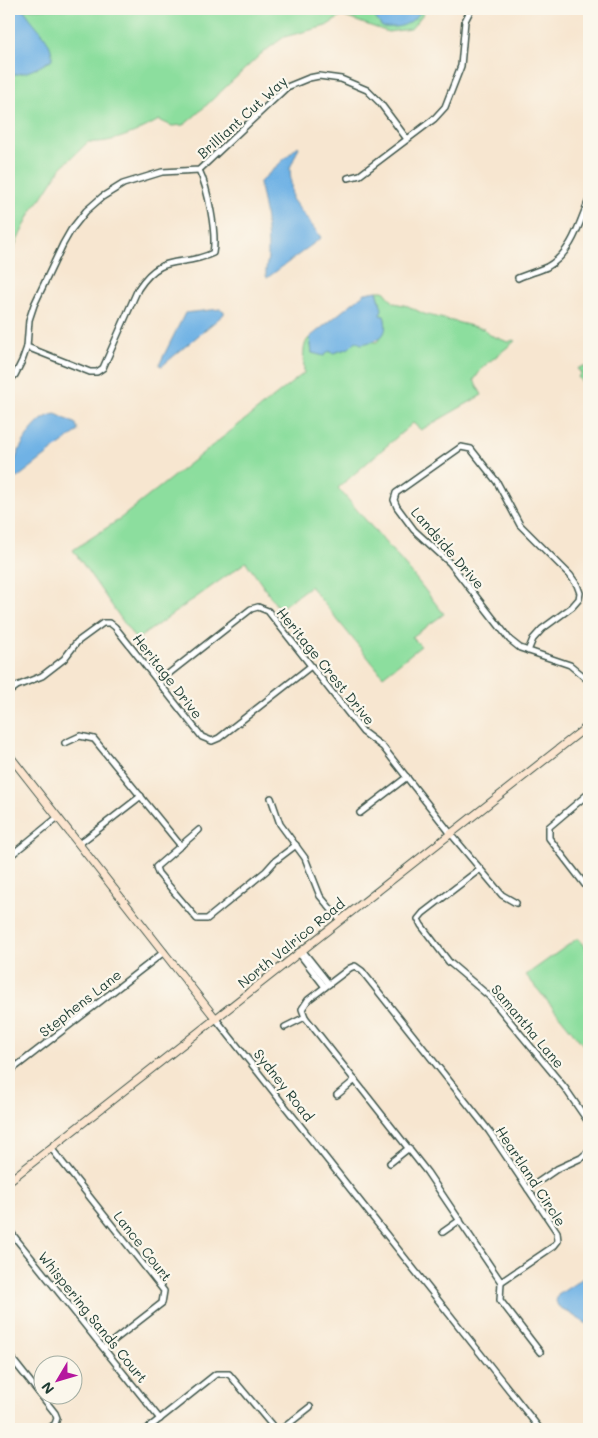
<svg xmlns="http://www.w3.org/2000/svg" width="598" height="1438" viewBox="0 0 598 1438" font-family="Mali,sans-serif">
<rect width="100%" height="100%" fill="#fbf7ec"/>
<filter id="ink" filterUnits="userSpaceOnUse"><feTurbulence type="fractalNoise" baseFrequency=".02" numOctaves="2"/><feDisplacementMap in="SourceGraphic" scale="10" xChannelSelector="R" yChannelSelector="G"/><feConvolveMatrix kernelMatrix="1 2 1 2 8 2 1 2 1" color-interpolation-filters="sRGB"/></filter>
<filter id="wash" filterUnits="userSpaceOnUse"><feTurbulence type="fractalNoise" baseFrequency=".0096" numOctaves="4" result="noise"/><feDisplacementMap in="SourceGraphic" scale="20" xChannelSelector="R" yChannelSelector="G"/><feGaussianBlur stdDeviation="1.12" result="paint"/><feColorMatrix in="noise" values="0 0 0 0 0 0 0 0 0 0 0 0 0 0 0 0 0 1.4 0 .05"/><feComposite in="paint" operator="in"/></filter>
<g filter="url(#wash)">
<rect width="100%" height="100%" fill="#f7e6d0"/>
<g fill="#8cde9e" stroke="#568e69">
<path d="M9,9h418l-16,20 -23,3 -46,-16 -16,10 -42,11 -23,17 -63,59 -14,12 -12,1 -13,-6c-22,12 -47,24 -71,22l-27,26 -20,31 -8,9 -24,50z"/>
<path d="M377,291h7l10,12 14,3 16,8 60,15 6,6 18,7 5,-2 2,1 -32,26 -9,13 8,15 -61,35 -8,-7 -75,65 72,83 34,43 -32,23 9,9 -38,30 -73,-90 -31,23 -33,-47 -110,78 -63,-90 44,-29 187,-148c0,-12 -3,-29 6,-36l2,16 17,-2 4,2 16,-5 7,-7 21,1c7,-9 11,-14 7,-26h-4v-14z"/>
<path d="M583,366l6,3v21l-11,-13 3,-4 -4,-4z"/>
<path d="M578,938l11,15v99l-63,-77z"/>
</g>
<g fill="#70b2e5" stroke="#48788c">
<path d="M9,9h12l4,2c10,16 28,29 27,48 -11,8 -29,17 -43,15z"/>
<path d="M369,9h55c-16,16 -19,19 -42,18z"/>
<path d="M298,146l1,1 -9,21 2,31 28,37 1,2 -54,40c-3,-6 1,-16 1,-23 0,-24 -3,-49 -9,-72z"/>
<path d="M377,291l5,18 -2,6 4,1c6,20 -5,25 -23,28l-5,-3 -7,7 -16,5 -4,-2 -5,5 -12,-3 -2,-16 55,-44z"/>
<path d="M220,309l4,2v3l-62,52 -3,-1 26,-52z"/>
<path d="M56,414l20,10 2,7 -61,47 -5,-3c1,-19 22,-60 44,-61z"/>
<path d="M589,1274v71v-17l-2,-4 -29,-18 -2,-5 2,-6z"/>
</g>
</g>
<g filter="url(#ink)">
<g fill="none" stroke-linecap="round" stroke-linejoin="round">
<g stroke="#3f564b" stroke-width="8">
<g id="street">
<path d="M348,178l12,-3 74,-56 11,-12 16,-41 4,-45 6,-12"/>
<path d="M518,278c9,-4 20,-7 29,-11 25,-14 32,-43 42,-67"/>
<path d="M27,347l63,25h7l6,-4 35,-79c25,-38 42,-20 75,-36 4,-19 -5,-65 -14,-83"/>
<path d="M9,381l6,-6 7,-14 5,-14 2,-27 5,-15 29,-61 8,-14 15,-19 16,-14 21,-13 39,-12 37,-2 88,-83 22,-9 10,-2 22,3 26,11 13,13 27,36"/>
<path d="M528,651l5,-12 9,-10 30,-22 7,-8 1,-6 -3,-8 -7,-10 -50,-50 -23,-43 -26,-33 -10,-2 -65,46 -2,7 3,7 17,23 36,33 60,77 10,8 50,17 19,16"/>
<path d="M158,682l93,-73 7,-2 10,4 95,121 20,15 68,87 51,61 14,8"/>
<path d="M9,692l8,-6 25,-10 22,-17 13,-17 26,-19h7l5,4 87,110 10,4 7,-3 92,-72"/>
<path d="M65,743l15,-7 14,3 87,107"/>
<path d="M589,793l-40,34v11l40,52"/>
<path d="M271,798l9,26 25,34 15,38 20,24"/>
<path d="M360,813l47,-36"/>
<path d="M199,830l-43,37 2,6 39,46h10l59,-48 9,-10 21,-16"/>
<path d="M79,844l62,-48"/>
<path d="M9,857l49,-40"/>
<path d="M480,869l-57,44 -5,6 3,6 28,37 40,34 76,92 24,35"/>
<path d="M302,950l27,34"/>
<path d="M298,952l27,35"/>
<path d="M355,966l7,5 127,160 68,101 1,9 -4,5 -53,36 -74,-110 -122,-155 -3,-8 6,-9 42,-32z"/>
<path d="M216,1019l324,410"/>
<path d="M285,1027l20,-10"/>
<path d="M9,1072l155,-120"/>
<path d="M337,1095l18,-15"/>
<path d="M51,1148l113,143 -2,12 -58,45"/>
<path d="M390,1163l19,-15"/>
<path d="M528,1189l29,-20 24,-11 8,-7"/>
<path d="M9,1230l151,189"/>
<path d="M443,1232l17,-12"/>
<path d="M501,1282l-1,18 40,52"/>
<path d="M9,1355l46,58 2,5 -2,6 -7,5"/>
<path d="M147,1429l69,-55h13l46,55"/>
<path d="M282,1429l28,-22"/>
</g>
</g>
<g stroke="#3f564b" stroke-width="9">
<g id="secondary">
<path d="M9,755l207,264"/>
<path d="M9,1181l580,-456"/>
</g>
</g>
<use href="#street" stroke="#fff" stroke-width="5"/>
<use href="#secondary" stroke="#fce5cf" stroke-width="7"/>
</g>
</g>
<g text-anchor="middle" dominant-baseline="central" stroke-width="4.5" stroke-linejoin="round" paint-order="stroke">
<g font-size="14" fill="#1f3d34" stroke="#fbf7ec">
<text transform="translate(242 117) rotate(-42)">Brilliant Cut Way</text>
<text transform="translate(448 548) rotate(49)">Landside Drive</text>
<text transform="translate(326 666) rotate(51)">Heritage Crest Drive</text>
<text transform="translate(168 676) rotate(52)">Heritage Drive</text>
<text transform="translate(291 943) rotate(-39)">North Valrico Road</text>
<text transform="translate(80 1003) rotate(-38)">Stephens Lane</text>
<text transform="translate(528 1026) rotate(50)">Samantha Lane</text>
<text transform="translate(284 1085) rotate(52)">Sydney Road</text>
<text transform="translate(531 1176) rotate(57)">Heartland Circle</text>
<text transform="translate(143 1246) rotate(52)">Lance Court</text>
<text transform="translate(93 1317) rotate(51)">Whispering Sands Court</text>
</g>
</g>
<rect width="598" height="1438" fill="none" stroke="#fbf7ec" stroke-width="30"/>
<g transform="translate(58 1380) rotate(232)"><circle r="24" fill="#fbf7ec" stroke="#a3ada2"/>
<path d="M0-4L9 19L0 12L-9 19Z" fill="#b5179e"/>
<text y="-8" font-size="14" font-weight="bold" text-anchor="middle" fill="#1f3d34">N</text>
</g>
</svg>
